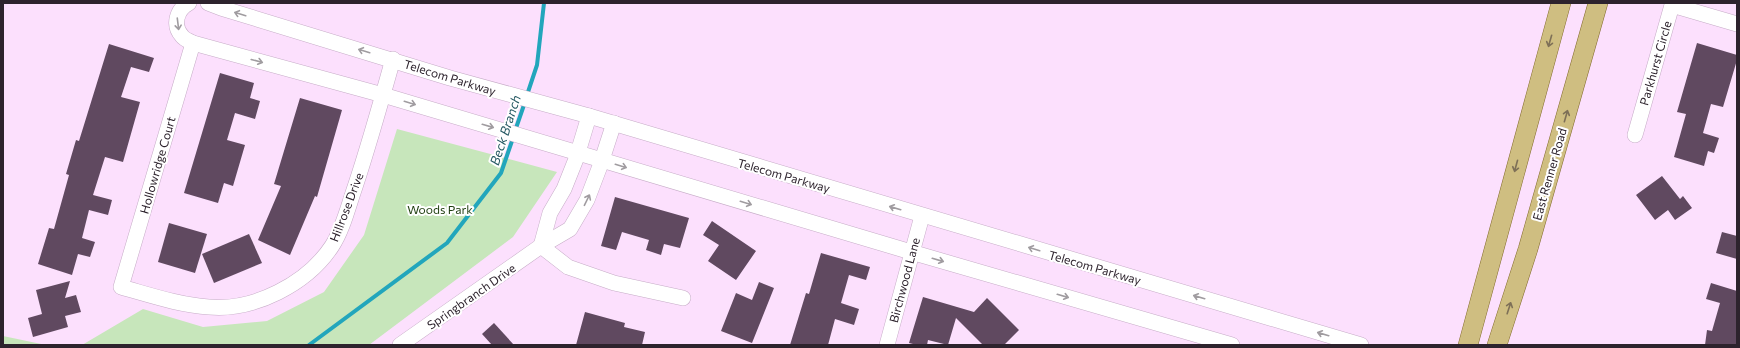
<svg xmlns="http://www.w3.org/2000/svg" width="1740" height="348" viewBox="0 0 1740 348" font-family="Commissioner,sans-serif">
<rect width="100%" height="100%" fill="#fce0fd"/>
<g fill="#c7e6bb">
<path d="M397,129l160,43 -44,65 -144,108h-287l61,-36 60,18 64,-6 57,-29 40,-57z"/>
<path d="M3,336l43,9h-43z"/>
</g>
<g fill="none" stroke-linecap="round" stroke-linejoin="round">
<g stroke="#22a6bc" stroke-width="4">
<path d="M527,95l10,-30 7,-62"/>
<path d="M515,131l10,-29"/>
<path d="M309,345l138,-102 54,-70 12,-35"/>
</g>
</g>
<g fill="#604960">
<path d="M1697,43l40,12v5l-14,47 -12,-3 -8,29 16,5 -5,15 -6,-2 -4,15 -30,-9 12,-43 -9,-2z"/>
<path d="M109,44l45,14 -5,14 -18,-5 -10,30 19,5 -17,60 -18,-5 -12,38 19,5 -4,15 -19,-5 -7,28 13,4 -5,15 -12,-3 -6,21 -34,-11 11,-36 5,1 15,-54 -3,-1 10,-34 3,1z"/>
<path d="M220,73l34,10 -4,15 10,3 -5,18 -20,-6 -8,27 18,5 -12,41 -9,-3 -6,20 -34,-10z"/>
<path d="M300,98l42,12 -25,87 -2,-1 -25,59 -32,-15 23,-54 -7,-2z"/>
<path d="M1662,176l18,23 3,-3 9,12 -17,12 -7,-10 -13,10 -19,-25z"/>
<path d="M615,197l74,21 -9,30 -16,-4 -3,11 -15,-5 3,-10 -27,-8 -6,18 -15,-4z"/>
<path d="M712,221l44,30 -20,29 -28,-19 11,-16 -16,-10z"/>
<path d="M169,223l38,11 -12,39 -37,-11z"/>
<path d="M1722,232l15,4v23l-21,-6z"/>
<path d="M249,234l13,29 -48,20 -12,-29z"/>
<path d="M821,253l49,14 -4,13 -17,-5 -8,28 18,6 -5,16 -19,-6 -7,26h-38l16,-52 3,1z"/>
<path d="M70,281l-5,17 11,-3 5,17 -16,4 3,11 -35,10 -5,-19 14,-4 -6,-24z"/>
<path d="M759,282l15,6 -22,55 -31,-12 15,-38 16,7z"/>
<path d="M1711,283l26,8v54h-32l2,-15 5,1 8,-28 -14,-4z"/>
<path d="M923,297l51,15 13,-14 32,32 -15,15h-21l-27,-27 -8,27 -20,-5 -1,5h-10l-8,-2z"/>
<path d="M585,312l40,11 -1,4 21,5 -3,13h-66z"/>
<path d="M494,323l20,22h-22l-10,-11z"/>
</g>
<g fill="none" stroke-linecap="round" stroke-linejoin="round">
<g stroke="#c6acc7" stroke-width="16">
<g id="minor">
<path d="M189,3c-12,6 -17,22 -7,33 2,3 7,5 11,7l190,52 528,157 321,93"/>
<path d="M208,3l13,5 229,70 139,38 772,229"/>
<path d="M193,43l-72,244c29,8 58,18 88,20 45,4 98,-23 123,-61 11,-17 16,-39 23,-59 14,-42 26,-85 38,-128"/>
<path d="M1635,135l37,-130 65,19"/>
<path d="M541,246l27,21 46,16 69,15"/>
<path d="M541,246l9,-33 14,-24 12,-30 13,-43"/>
<path d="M400,345l141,-99 29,-17 17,-29 13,-34 14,-43"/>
<path d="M887,345l35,-129"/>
</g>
</g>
<g stroke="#826b2d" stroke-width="20">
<g id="major">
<path d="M1468,345l93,-342"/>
<path d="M1497,345l31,-96 70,-246"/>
</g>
</g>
<use href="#minor" stroke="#fff" stroke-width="15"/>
<use href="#major" stroke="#cfbe81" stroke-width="19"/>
</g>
<defs><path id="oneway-shaft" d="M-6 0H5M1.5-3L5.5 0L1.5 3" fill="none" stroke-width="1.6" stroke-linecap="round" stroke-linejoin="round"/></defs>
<g stroke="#a09ca0">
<use href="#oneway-shaft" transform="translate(240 14) rotate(-163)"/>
<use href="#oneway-shaft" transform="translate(178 24) rotate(83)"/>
<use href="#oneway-shaft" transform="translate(364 51) rotate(-163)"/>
<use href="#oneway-shaft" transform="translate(257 61) rotate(15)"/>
<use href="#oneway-shaft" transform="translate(410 103) rotate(17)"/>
<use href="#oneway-shaft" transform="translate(488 126) rotate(16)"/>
<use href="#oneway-shaft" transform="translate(621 166) rotate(17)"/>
<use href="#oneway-shaft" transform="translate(587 200) rotate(-64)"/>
<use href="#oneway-shaft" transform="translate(746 203) rotate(17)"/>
<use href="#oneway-shaft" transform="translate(895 208) rotate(-164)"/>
<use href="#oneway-shaft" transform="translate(1034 249) rotate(-163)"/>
<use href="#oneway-shaft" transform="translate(938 260) rotate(16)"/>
<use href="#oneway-shaft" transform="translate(1063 296) rotate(16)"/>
<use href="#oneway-shaft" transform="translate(1199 297) rotate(-164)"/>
<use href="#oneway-shaft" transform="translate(1323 334) rotate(-164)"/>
</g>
<g stroke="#7e7057">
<use href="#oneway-shaft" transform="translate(1550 41) rotate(106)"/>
<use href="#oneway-shaft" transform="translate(1566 116) rotate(-74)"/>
<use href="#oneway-shaft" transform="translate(1516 166) rotate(105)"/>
<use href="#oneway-shaft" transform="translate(1509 308) rotate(-72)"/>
</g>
<g text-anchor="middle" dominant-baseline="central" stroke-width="4" stroke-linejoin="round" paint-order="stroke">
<g font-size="12" fill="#2d232d" stroke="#fff">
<text transform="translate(1655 63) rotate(-74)">Parkhurst Circle</text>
<text transform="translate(450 77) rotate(17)">Telecom Parkway</text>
<text transform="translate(157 165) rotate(-74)">Hollowridge Court</text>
<text transform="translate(1549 174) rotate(-74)">East Renner Road</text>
<text transform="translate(784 175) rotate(16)">Telecom Parkway</text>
<text transform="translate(346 207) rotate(-69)">Hillrose Drive</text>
<text transform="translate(1095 267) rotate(16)">Telecom Parkway</text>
<text transform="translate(904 280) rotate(-75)">Birchwood Lane</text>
<text transform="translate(471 296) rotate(-35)">Springbranch Drive</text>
</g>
<g font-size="12" fill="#1e3e0e" stroke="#fff">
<text x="440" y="209">Woods Park</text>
</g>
<g font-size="13" font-style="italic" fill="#285a64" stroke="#fff">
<text transform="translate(505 130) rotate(-72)">Beck Branch</text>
</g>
</g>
<rect width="1740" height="348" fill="none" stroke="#2d232d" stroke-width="8"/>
</svg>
